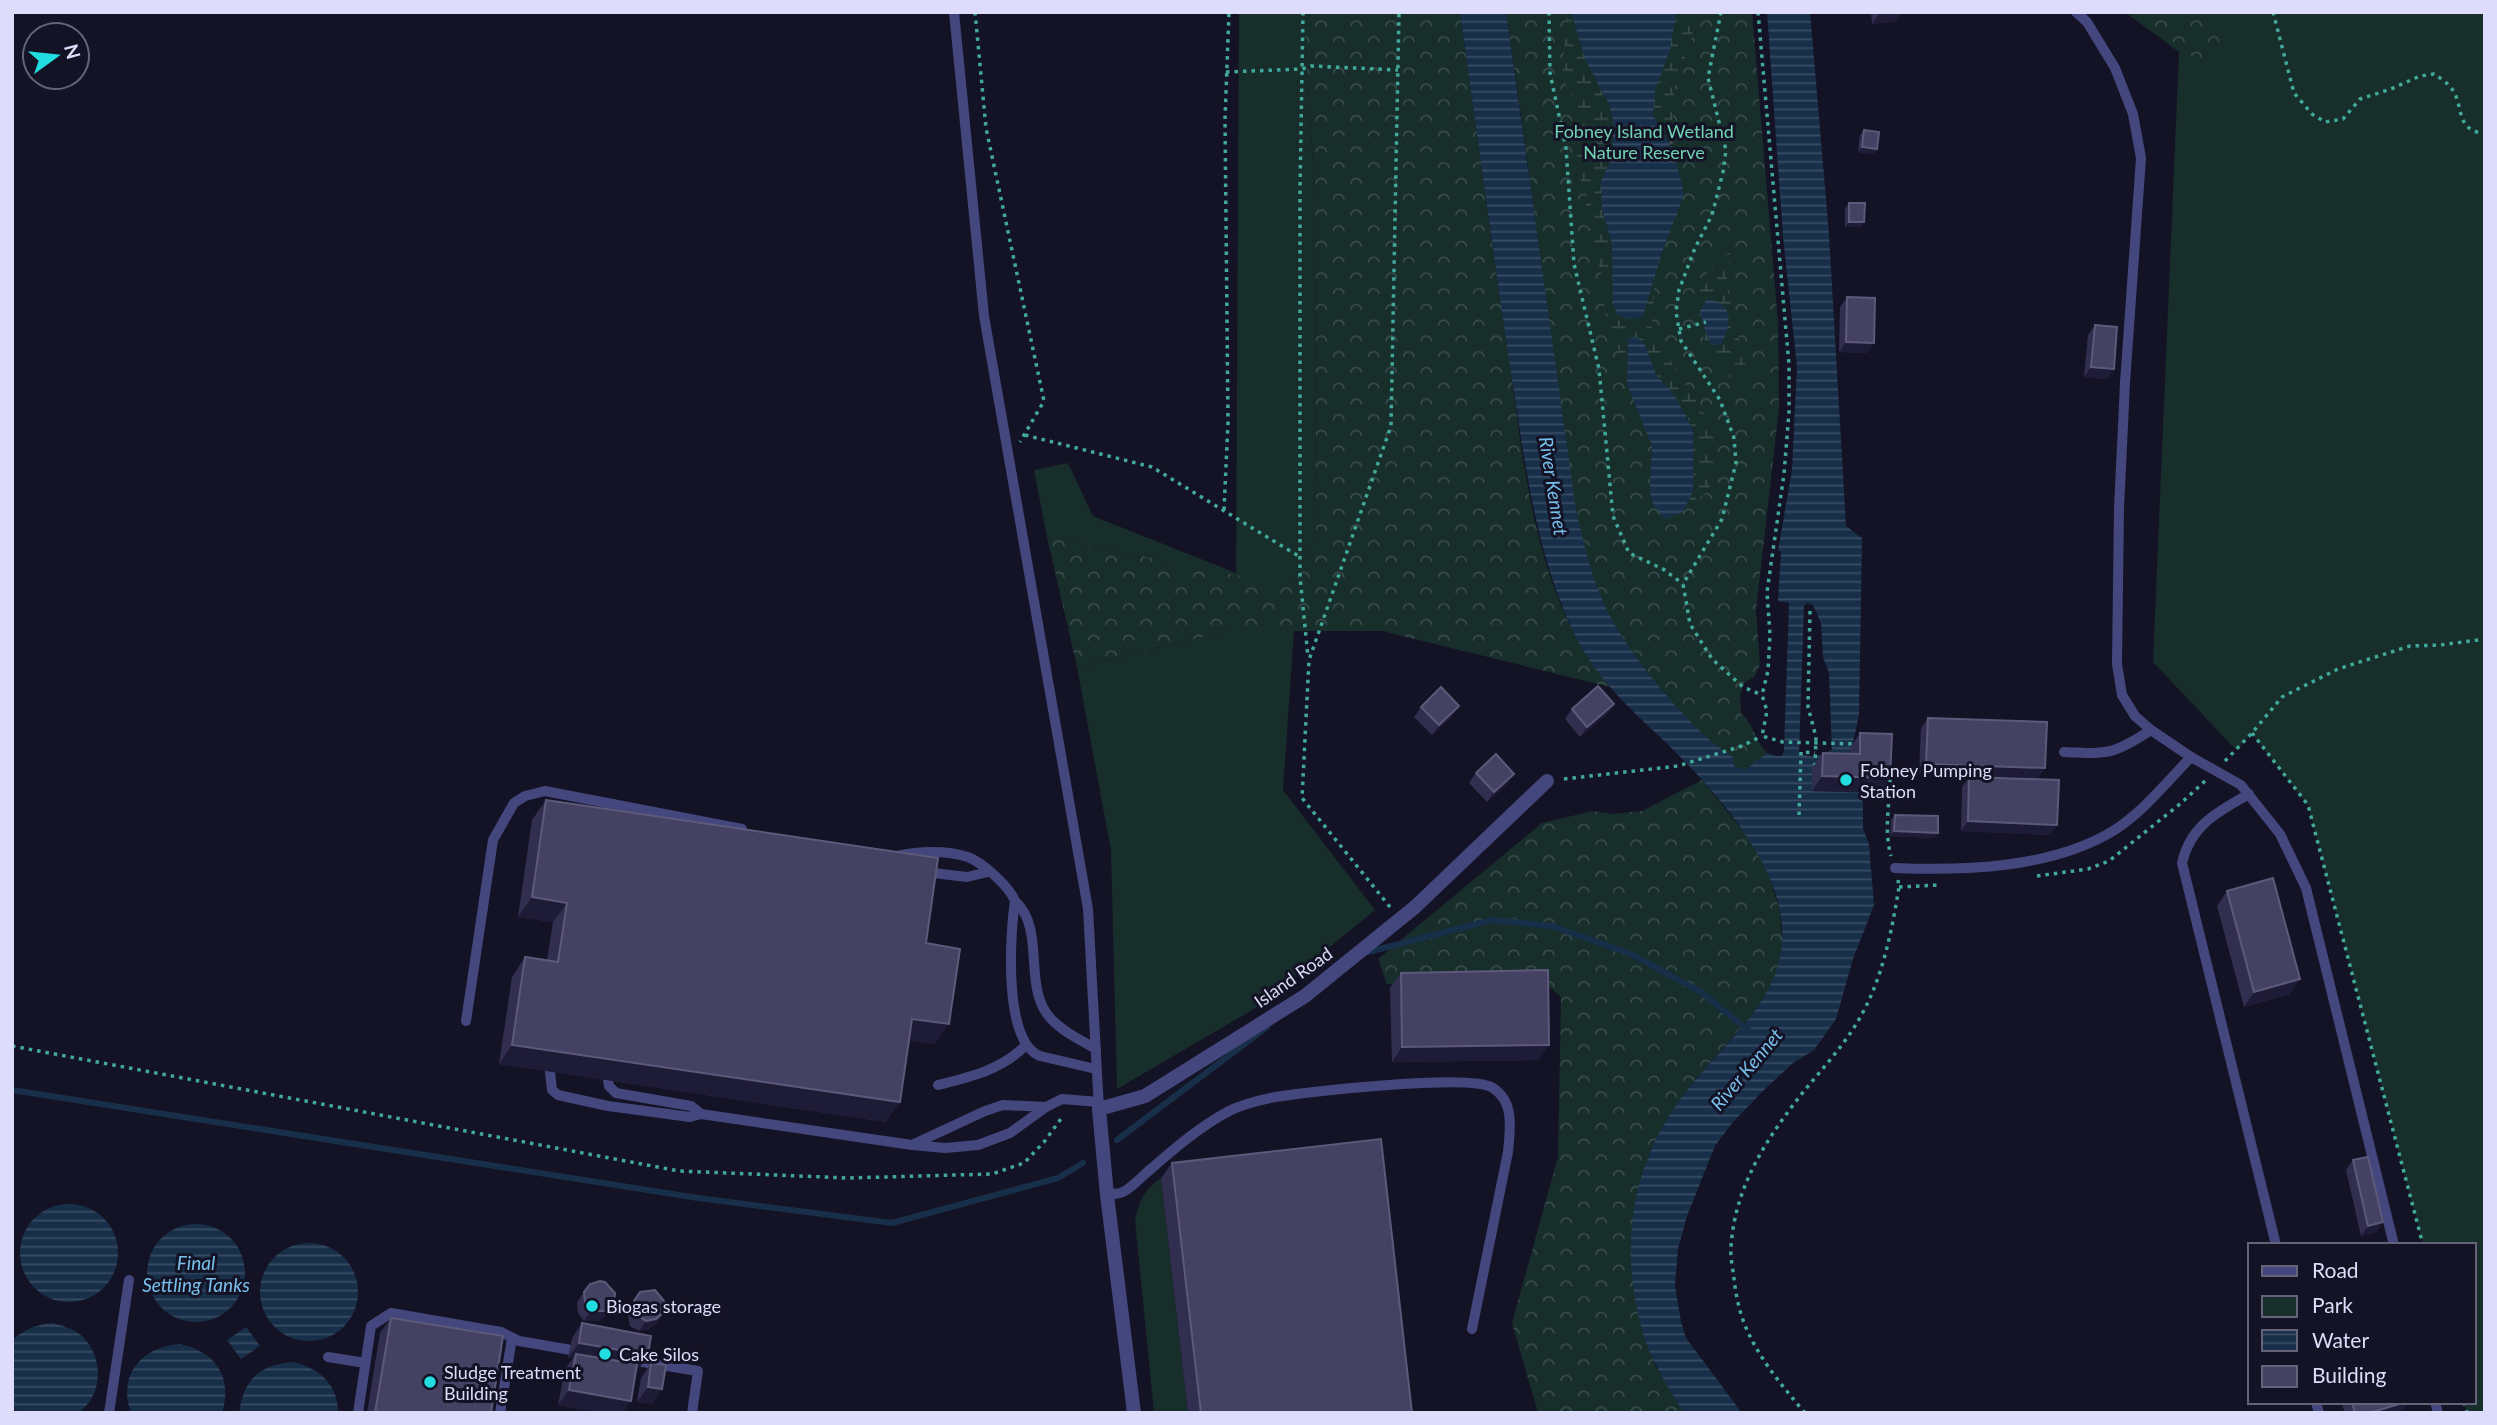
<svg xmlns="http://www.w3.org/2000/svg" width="2497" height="1425" viewBox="0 0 2497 1425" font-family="Lato,sans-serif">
<defs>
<pattern id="forest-crowns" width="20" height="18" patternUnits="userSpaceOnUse" patternTransform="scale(1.75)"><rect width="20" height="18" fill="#172e2b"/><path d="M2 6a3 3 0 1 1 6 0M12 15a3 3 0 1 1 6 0" fill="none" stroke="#384c4b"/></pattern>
<pattern id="wetland-marsh" width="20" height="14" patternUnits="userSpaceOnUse" patternTransform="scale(1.75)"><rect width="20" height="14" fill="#172e2b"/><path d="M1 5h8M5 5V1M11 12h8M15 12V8" fill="none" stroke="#384c4b"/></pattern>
<pattern id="water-rules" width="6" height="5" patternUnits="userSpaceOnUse" patternTransform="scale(1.75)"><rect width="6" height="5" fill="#182f49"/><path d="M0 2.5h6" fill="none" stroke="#394d64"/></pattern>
</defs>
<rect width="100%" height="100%" fill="#141325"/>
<g fill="#172e2b">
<path d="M1239,12h65l11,190 1,334 -26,51 -243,-50 -13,-67 34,-7 25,53 143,57z"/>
<path d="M2125,12h360v1401h-18l-3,-11h10v-157h-51l-115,-440 -56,-71 -16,16 -83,-88 26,-610z"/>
<path d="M1228,631h66l-11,159 92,120 -121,99 -137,80 -6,-238 -34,-184z"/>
<path d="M1161,1178l27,235h-34l-19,-193c4,-19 10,-31 26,-42z"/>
</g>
<g fill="url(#forest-crowns)">
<path d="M1304,12h156c16,111 30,222 47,333 17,114 25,250 103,342l-228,-56h-154l-151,36 -30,-130 243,49 26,-50 -1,-334z"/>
<path d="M1506,12h246l26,311 1,85 -23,202 4,55 -6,12 -10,6 -4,13 1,17c13,12 14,27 26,40l-22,18 -11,-5 -1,-9c-10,-7 -21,-14 -30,-22 -33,-32 -84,-94 -102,-136 -30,-71 -35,-153 -46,-228 -16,-120 -31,-239 -49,-359z"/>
<path d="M2125,12h89l10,56 -45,-17z"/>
<path d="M1702,780l50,62 15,28 13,41 3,39 -9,33 -22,32 -57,65 -28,39 -19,38 -3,183 11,27 28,46h-146l-26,-90 46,-166 3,-160 -17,-15 -157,2 -9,-25 164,-136 51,-12 19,3 30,-3z"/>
</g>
<g fill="url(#wetland-marsh)">
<path d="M1567,12h4l1,11 41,96v36l-12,26 1,27 10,36 1,58 36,-10 6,-18 -3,53 26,47 33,50 8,38 -11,29 -25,21 10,-21v-61c-7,-21 -22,-35 -35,-53 -6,-8 -9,-21 -13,-32l-19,4v22l-13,-39 -7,-12 -2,-16 4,-14 -9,-23 -14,-52 2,-20 -12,-27 4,-23 1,-35 -18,-34z"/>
<path d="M1676,12h20l-5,31 -16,39 -3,46 2,24c-6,-11 -19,-26 -21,-38 -3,-31 22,-68 23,-102z"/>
<path d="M1730,253l-4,31 21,88 -5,9 -11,-1c-16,-34 -42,-43 -32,-85 2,-10 3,-17 10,-25 7,-8 10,-14 21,-17z"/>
</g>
<g fill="url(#water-rules)" fill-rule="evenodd">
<path d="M1460,12h46l70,498c7,29 13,59 25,87 16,42 69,106 102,137 9,9 20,16 30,23l1,9 11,4 22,-17 9,3h6l2,-5 5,-148 -11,-2 3,-50h-3l14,-81 5,-103 -14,-131 -16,-224h43l19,223 17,291 16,12 -3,176c-3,19 -9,34 -10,55l-37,22 51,1v36l6,17 5,60 -21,54 -17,60 -22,31 -21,13 -28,26 -33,34 -17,23 -28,70 -9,33 -3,37 6,36 5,16 56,75h-58c-15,-24 -31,-49 -40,-76 -28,-94 -12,-185 54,-260 43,-51 96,-92 82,-166 -12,-64 -75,-131 -121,-175 -32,-30 -65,-61 -84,-101 -40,-82 -50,-173 -64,-262 -18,-120 -34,-241 -51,-361zM1807,603l6,2 8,18 2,34 6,16 3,77 -17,7 -16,-3 5,-148z"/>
<path d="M1571,12h105l-6,38 -15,40 -2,25 21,37 10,42 -23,61 -18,61c-10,4 -17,4 -26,-2l-4,-12 -1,-58 -10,-36 -1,-27 12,-26v-36l-4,-15 -24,-45z"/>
<path d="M1707,299c27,4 25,25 14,45l-9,1 -6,-11 -6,-23z"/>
<path d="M1636,337l9,8 11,30 19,21 18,34v61l-10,21 -18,7 -12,-15 -3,-12 2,-46 -25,-62 1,-46z"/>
<circle cx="69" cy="1253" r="49"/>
<circle cx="196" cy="1273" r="49"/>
<circle cx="309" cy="1292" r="49"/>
<path d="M52,1323c12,3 22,6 31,14 21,21 20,59 -5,76h-59l-7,-6v-67c13,-11 24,-15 40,-17z"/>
<path d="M246,1327l14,19 -19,13 -14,-19z"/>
<path d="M180,1344c35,8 53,32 42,69h-91c-14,-39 11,-66 49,-69z"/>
<path d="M293,1362c26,6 45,22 45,51h-99c5,-34 20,-48 54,-51z"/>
</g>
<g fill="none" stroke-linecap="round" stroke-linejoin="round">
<g stroke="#182f49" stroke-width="6">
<path d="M1368,952l124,-32 60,6 79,28 70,38 47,38"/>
<path d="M12,1090l686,108 194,25 166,-45 25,-15"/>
<path d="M1117,1140l150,-113"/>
</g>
<g stroke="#41a99a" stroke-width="3.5" stroke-dasharray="3.5 5" stroke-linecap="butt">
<path d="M975,12l11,116 58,273 -24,41"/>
<path d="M1303,12l-3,177v388l8,80"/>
<path d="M1549,12l1,61 16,75 8,116 25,105 14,147 16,37 34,16 20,15"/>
<path d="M1721,12l-13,66 18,72 -3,22 -11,43 -17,33 -16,42 -3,22 5,29 39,59 14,38 2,25 -14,56 -39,65 7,40 22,35 31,28 19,8"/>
<path d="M1758,12l31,353v47l-5,62 -17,118 3,43 -2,36 -6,24 5,16 -5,25 21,6 74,2"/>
<path d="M2273,12l21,81 18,21 13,8 18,-3 17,-20 31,-10 29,-13 14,-2c6,4 14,9 18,15 12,16 3,43 33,44"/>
<path d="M1226,72l76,-3 9,-3 87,4"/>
<path d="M1679,329l27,-7"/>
<path d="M1025,435l127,32 148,90"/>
<path d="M1224,510l4,-88 -3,-303 4,-107"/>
<path d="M1810,611l-2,96 8,30 -1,28"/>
<path d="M2252,733l56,72 115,440"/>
<path d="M2225,761l27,-28 30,-36 56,-28 72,-23 30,-1 45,-6"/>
<path d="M1890,770c1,30 -7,57 1,86"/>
<path d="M1564,779l114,-13 64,-20 20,-10"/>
<path d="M1799,815l2,-63 14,1"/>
<path d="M2037,876l51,-7 21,-8 71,-57 25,-23"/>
<path d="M1899,887l40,-2"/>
<path d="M1390,907l-88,-109 7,-138 82,-234 8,-414"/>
<path d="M12,1046l667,125 169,7 144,-4 32,-11 20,-21 19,-26"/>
<path d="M2464,1402l3,11"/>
<path d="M1805,1413c-22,-26 -44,-52 -58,-83 -7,-15 -11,-34 -13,-51 -1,-10 -4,-22 -3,-32 3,-51 27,-95 57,-135 24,-34 54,-61 74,-98 21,-38 30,-84 37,-127l-1,-7"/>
</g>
<g stroke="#44477e" stroke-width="10">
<path d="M954,12l30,304 104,593 11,200"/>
<path d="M2076,12l11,10 28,46 18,46 8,44 -16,225 -6,125 -2,156 5,31 13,21 16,14 40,27 50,28 39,49 26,54 88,357"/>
<path d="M2064,752c44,2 49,3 87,-22"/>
<path d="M2249,794c-32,18 -59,32 -67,69l94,382"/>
<path d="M897,856c22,-5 49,-6 71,1 15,6 41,29 47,44"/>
<path d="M1895,868c70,3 157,0 218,-37 30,-19 54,-49 78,-74"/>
<path d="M925,872l42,5 21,-5"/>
<path d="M466,1021l27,-181 21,-37 11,-7 20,-5 197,38"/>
<path d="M1096,1049c-17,-10 -37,-19 -49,-35 -23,-32 -2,-86 -32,-113 -5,34 -12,140 25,155l56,13"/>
<path d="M550,1072l2,18 6,5 50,11 82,11 11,-3 211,31 33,3 33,-3 32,-12 36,-26 16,-8 37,3"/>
<path d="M608,1080l1,6 7,7 75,13 10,8"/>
<path d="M938,1085c32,-8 63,-15 87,-39"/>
<path d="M914,1144l71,-33 18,-6 43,2"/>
<path d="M1107,1195c5,-1 12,-1 16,-3 10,-5 20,-17 29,-24 24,-21 49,-42 77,-57 14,-7 31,-11 46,-14 34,-5 196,-24 218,-9 22,14 17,42 15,64l-36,177"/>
<path d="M328,1357l37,6"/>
<path d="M630,1360l68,11 -6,42"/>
<path d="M2316,1402l3,11"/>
<path d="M2435,1402l3,11"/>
<path d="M109,1413l20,-133"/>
<path d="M358,1413l13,-87 20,-13 110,19 18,9 64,11"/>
<path d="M500,1413l12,-75"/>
</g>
<path stroke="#44477e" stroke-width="14" d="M1134,1413l-27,-218 -8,-86 46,-13 160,-100 110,-89 132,-126"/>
</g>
<g fill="#322e50">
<path d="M1871,12h31l-6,9 -24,3z"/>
<path d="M1864,130l10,24 -16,-2 2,-17z"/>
<path d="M1849,203l15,19 -3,5h-16v-19z"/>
<path d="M1847,297l27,46 -7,10 -28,-1 1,-45z"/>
<path d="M2095,325l19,44 -7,10 -23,-2 4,-42z"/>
<path d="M1614,704l-7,10 -27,23 -15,-18 7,-10z"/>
<path d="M1421,707l31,9 -20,19 -18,-18z"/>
<path d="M1928,718l117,50 -7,10 -119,-4 2,-46z"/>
<path d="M1860,733l30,45 -10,15 -68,-2v-23l11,-15 27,1v-6z"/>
<path d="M1476,773l38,1 -7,10 -20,18 -18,-19z"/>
<path d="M1969,777l81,58 -89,-4 1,-44z"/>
<path d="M546,800l380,143 9,101 -26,-4 -23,82 -387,-58 13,-87 13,-20 22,3 6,-38 -35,-5 14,-97z"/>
<path d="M1895,815l43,18 -4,5 -44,-2 1,-16z"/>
<path d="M2227,891l63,103 -46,13 -27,-101z"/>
<path d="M1401,973l138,87 -147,2 -2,-74z"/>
<path d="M2353,1160l30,62 -7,10 -15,4 -15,-66z"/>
<path d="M1172,1163l240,250h-224l-27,-235z"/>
<path d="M590,1284l17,30 -8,7h-15l-6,-8 -1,-11z"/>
<path d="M640,1292l24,20 -7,10 -8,7 -10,2 -9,-5 -3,-15z"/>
<path d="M391,1318l100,95h-124l13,-80z"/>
<path d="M582,1323l56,47h-2l-5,31 -9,12h-19l-45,-8 7,-36 8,-11h-5l4,-20z"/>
<path d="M651,1363l1,41 -15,-2 4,-24z"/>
<path d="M2344,1402h64l-6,9 -5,2h-52l-3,-8z"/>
</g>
<g fill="#1e1b37">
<path d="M1894,12h8l-6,9 -24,3 7,-10z"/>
<path d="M1862,147l15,2 -3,5 -16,-2z"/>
<path d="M1849,222h15l-3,5h-16z"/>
<path d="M1846,342l28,1 -7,10 -28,-1z"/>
<path d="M2091,367l23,2 -7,10 -23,-2z"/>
<path d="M1614,704l-7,10 -27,23 7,-10z"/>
<path d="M1459,706l-7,10 -20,19 7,-10z"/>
<path d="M1926,764l119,4 -7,10 -119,-4z"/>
<path d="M1514,774l-7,10 -20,18 7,-10z"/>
<path d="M1822,776l68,2 -10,15 -68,-2z"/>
<path d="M1968,821l89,4 -7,10 -89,-4z"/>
<path d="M1894,831l44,2 -4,5 -44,-2z"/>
<path d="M532,897l35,6 -14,19 -35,-5z"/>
<path d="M2300,979l-10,15 -46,13 10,-15z"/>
<path d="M912,1019l37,5 -14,20 -37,-5z"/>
<path d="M512,1045l388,57 -14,20 -387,-58z"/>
<path d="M1549,1045l-10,15 -147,2 10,-15z"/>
<path d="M2383,1222l-7,10 -15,4 7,-10z"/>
<path d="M614,1304l-7,10 -8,7h-15l7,-10z"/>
<path d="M664,1312l-7,10 -8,7 -10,2 7,-10z"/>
<path d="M579,1343l69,12 -10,15 -63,-11 1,-5 -3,4h-5z"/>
<path d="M648,1387l14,2 -10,15 -15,-2z"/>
<path d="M569,1390l62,11 -9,12h-19l-45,-8z"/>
<path d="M2406,1402h2l-6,9 -5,2h-28z"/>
</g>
<g fill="#444162" stroke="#5c597a" stroke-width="2">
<path d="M1864,130l15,2 -2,17 -15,-2z"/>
<path d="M1849,203h16l-1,19h-15z"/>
<path d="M1847,297l28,1 -1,45 -28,-1z"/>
<path d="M2095,325l22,2 -3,42 -23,-2z"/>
<path d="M1598,686l16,18 -27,23 -15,-18z"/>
<path d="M1441,687l18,19 -20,19 -18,-18z"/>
<path d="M1928,718l119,4 -2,46 -119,-4z"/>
<path d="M1860,733l32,1 -2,44 -68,-2 1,-23 37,1z"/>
<path d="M1496,754l18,20 -20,18 -18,-19z"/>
<path d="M1969,777l90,3 -2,45 -89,-4z"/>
<path d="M546,800l392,58 -12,85 34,6 -11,75 -37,-5 -12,83 -388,-57 13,-88 33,5 9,-59 -35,-6z"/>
<path d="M1895,815l43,1v17l-44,-2z"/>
<path d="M2273,878l27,101 -46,13 -27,-101z"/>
<path d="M1548,970l1,75 -147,2 -1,-74z"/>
<path d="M1381,1139l31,274h-211l-29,-250z"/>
<path d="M2368,1157l15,65 -15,4 -15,-66z"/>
<path d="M600,1281l5,1 10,11 -1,11 -8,7h-15l-6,-8 -1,-11 6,-8z"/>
<path d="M655,1290l10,12 -1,10 -8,7 -10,2 -9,-6 -3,-14 6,-9z"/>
<path d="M391,1318l112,18 -12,77h-116z"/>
<path d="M582,1323l69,13 -3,19 -69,-12z"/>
<path d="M576,1354l61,10 -6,37 -62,-11z"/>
<path d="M651,1363l15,2 -4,24 -14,-2z"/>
<path d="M2352,1402h54l-37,11h-14z"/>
</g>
<g fill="#22dde0" stroke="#141325" stroke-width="2.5">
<circle cx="1846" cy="780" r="7"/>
<circle cx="592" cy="1306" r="7"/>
<circle cx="605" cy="1354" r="7"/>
<circle cx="430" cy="1382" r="7"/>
</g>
<g text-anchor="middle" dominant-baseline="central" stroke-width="6" stroke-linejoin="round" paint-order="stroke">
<g font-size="18" fill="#71d1b1" stroke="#141325">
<text x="1644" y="131">Fobney Island Wetland<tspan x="1644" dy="21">Nature Reserve</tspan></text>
</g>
<g font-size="18" fill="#dddcfa" stroke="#141325" text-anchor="start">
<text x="1860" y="770">Fobney Pumping<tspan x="1860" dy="21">Station</tspan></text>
<text x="606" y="1306">Biogas storage</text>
<text x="619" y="1354">Cake Silos</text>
<text x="444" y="1372">Sludge Treatment<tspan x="444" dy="21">Building</tspan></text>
</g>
<g font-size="18" fill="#dddcfa" stroke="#141325">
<text transform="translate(1293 977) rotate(-35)">Island Road</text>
</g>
<g font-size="19" font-style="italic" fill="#78c0ec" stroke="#141325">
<text transform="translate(1554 486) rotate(81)">River Kennet</text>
<text transform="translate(1746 1069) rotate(-50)">River Kennet</text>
<text x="196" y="1262">Final<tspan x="196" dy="22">Settling Tanks</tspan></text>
</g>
</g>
<rect width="2497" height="1425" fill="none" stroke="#dddcfa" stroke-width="28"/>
<rect x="2248" y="1243" width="228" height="161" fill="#141325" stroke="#64637a" stroke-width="2"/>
<rect x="2262" y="1266" width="35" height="10" fill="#44477e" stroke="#64637a" stroke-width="2"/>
<text x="2312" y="1278" font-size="21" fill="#dddcfa">Road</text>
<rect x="2262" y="1296" width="35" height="21" fill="#172e2b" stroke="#64637a" stroke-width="2"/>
<text x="2312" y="1313" font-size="21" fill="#dddcfa">Park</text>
<rect x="2262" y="1330" width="35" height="21" fill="url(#water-rules)" stroke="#64637a" stroke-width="2"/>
<text x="2312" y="1348" font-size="21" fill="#dddcfa">Water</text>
<rect x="2262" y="1366" width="35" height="21" fill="#444162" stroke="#64637a" stroke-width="2"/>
<text x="2312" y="1383" font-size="21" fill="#dddcfa">Building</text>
<g transform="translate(56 56) rotate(75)"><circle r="33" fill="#141325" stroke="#64637a" stroke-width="2"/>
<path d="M0-5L12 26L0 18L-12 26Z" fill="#22dde0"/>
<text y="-10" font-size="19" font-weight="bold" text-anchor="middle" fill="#dddcfa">N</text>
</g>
</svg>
